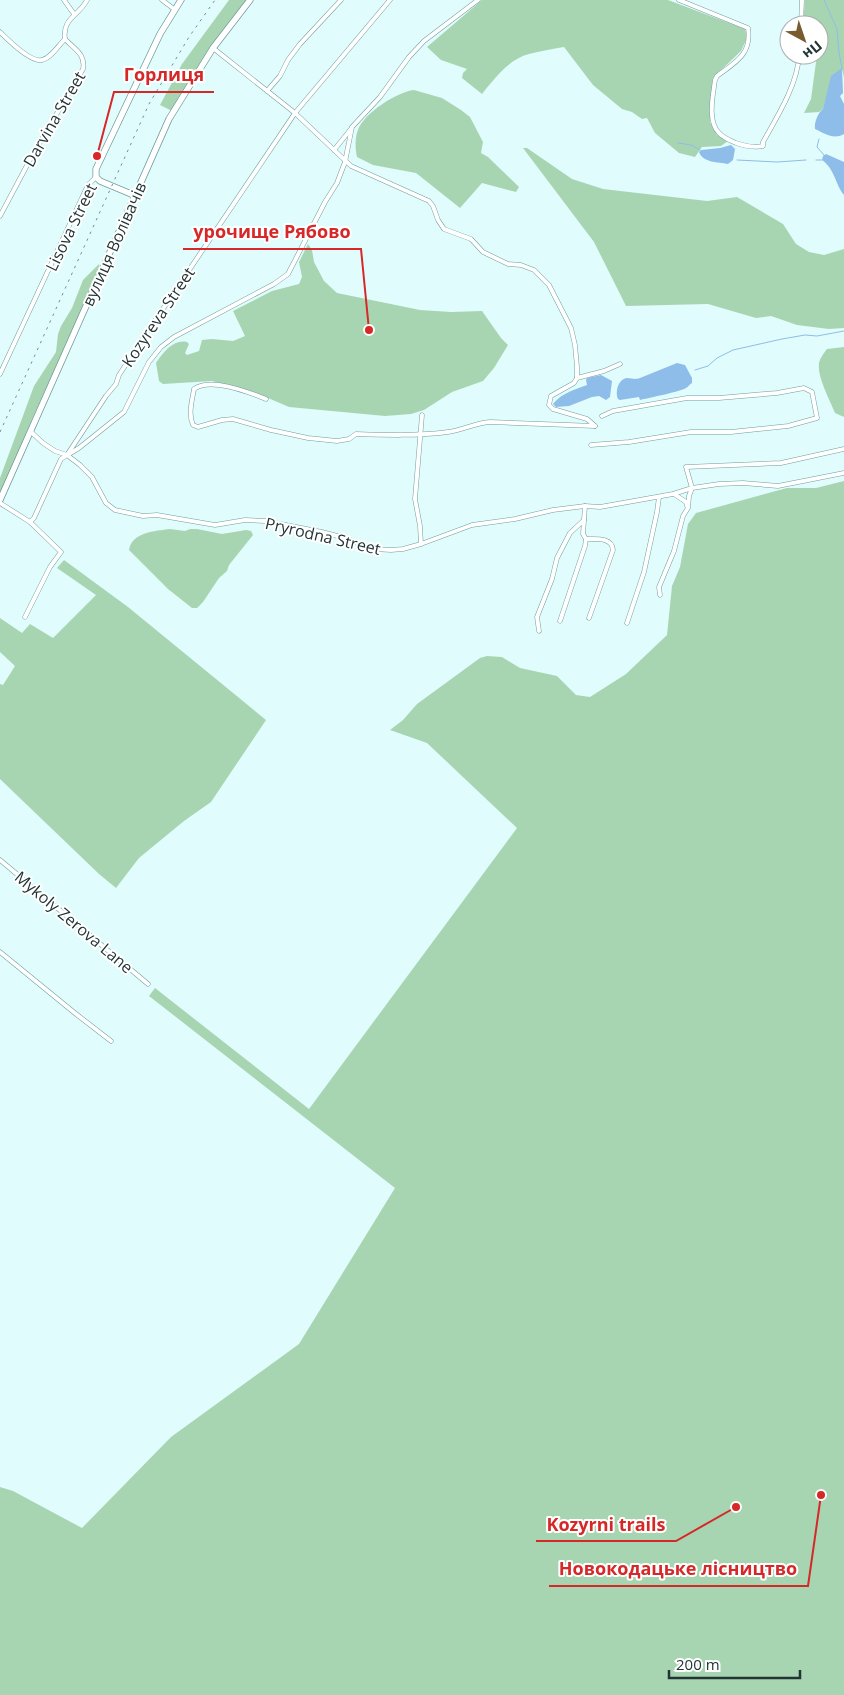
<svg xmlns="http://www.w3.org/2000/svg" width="844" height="1695" viewBox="0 0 844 1695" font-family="'Open Sans',sans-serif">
<rect width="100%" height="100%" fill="#e1fcfd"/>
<g fill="#a8d5b1">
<path d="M229,0h20l-77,111 -12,-6 22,-41z"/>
<path d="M482,0h186l77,29 2,9 -6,13 -28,27 -3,44 7,13 11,6 -7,5 -19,1 -7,10 -16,-4 -24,-20 -8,-15 -5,1 -10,-7 -10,-3 -29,-24 -29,-38c-12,2 -24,4 -35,7 -20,5 -35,25 -47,40l-20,-16 1,-5 4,-4 -26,-9 -14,-13z"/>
<path d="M805,0h39v77l-2,-8 -13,20 -6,20 -4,3 -15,1 7,-14 6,-44h2l1,-23 -1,-7 -16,-1z"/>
<path d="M414,90l28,8 19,12 9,7 13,25 -2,11 7,4 31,30 -3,5 -34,-9 -22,25 -44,-35 -43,-8 -16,-8c-2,-8 -2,-21 1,-27 6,-17 39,-38 56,-40z"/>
<path d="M523,148h4l45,31 31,10 104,12 30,-4 46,27 13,20 13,8 15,3 20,-6v79l-15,1 -32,-4 -26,-9 -15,2 -48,-14 -82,2 -32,-64z"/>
<path d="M308,244l4,6 2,12 10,19 13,12 83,17 31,2 31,-1 19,27 7,7 -14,23 -11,13 -31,11 -28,18 -13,4 -26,2 -96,-9 -28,-12 -49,-14 -49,3 -4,-3 -3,-18c7,-10 17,-24 31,-21l2,2 -4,9 2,2 12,-4 3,-11 10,-1 21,2 12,-5 -12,-25 39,-20 27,-7 3,-7 -3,-15z"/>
<path d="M99,264l1,7 -68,148 -32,78v-19l34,-92 22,-34 2,-18 3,-8 11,-18 11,-28z"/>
<path d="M844,347v70l-9,-4c-5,-13 -18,-36 -16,-50 1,-5 5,-10 8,-14z"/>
<path d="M844,481v1214h-844v-208l13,4 69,37 89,-91 128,-93 96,-156 -246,-192 6,-8 154,121 208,-281 -90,-85 -37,-13 13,-10 14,-16 63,-46 7,-2 15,1 18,11 37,8 19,19 14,2 36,-23 41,-39 5,-49 8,-19 8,-43 8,-11 91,-25h29z"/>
<path d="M170,529l15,2 5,-2h7l25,5 24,-4 5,1 2,4 -24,30 -2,6 -8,7 -16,24 -6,6h-5l-24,-19 -39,-39c3,-18 26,-19 41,-21z"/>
<path d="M64,560l64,47 138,113 -55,82 -27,19 -45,37 -23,30 -17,-14 -99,-95v-95l3,1 12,-19 -15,-14v-34l22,15 8,-9 23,14 43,-43 -39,-27z"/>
</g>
<g fill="#8ebde9">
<path d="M842,68l1,25 -3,3 4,8v30c-11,6 -18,0 -29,-5 -1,-7 3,-16 8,-20l8,-33z"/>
<path d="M731,145l4,4 -2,11 -5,4c-10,-2 -25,-1 -29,-12l2,-2 19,-2z"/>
<path d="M826,154l18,8v33c-9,-11 -9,-26 -22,-35l1,-4z"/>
<path d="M677,363l8,2 7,13v5c-2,1 -4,4 -6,5 -3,3 -38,10 -46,12l-1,-3 -19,3 -2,-1c-3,-7 0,-20 9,-21 5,0 7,2 13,0z"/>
<path d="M601,375l11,6 -2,16 -4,3 -7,-4 -7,1 -23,9 -13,1 -3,-3c9,-11 21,-14 34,-19l-1,-5 1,-2z"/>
</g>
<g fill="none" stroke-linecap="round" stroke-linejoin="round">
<g stroke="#8ebde9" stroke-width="1">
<path d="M824,0l13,29 2,24 3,15"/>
<path d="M819,139l-2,8 7,8"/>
<path d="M678,143l13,2 9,5"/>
<path d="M737,160l40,2 29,-2"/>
<path d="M816,160h6"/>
<path d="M695,370l13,-4 9,-8 16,-8 49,-11 23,-4 12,1 27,-5"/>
</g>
<g stroke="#719d9e" stroke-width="5">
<g id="street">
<path d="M64,0l10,14"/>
<path d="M162,0l12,9"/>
<path d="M679,0l69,28c4,26 -12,34 -31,48l-2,4c-2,15 -8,41 4,53 4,4 12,8 17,10 9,3 18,5 27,3v-4c14,-25 35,-58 36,-87"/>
<path d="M801,25l1,-25"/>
<path d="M0,32c8,8 31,31 42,28 9,-2 16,-14 23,-21"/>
<path d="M213,48l82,65 56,53 78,35 4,5 5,14 6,9 27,10 12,13 25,12 13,1 13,5 15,15 22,43 4,17 2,22v11l-3,5 -23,13 -2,9 4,4 34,10 8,7"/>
<path d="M267,91l13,-15 8,-16 12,-16 41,-44"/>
<path d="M334,150l17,-21"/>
<path d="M0,216l32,-60 51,-87c3,-15 -9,-20 -18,-30 -3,-21 14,-23 22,-39"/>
<path d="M0,374l88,-189 8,-8"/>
<path d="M577,378l27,-7 16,-7"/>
<path d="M266,399c-18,-7 -55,-22 -72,-10 -2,12 -6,25 -1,36l5,2 24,-7 11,-1 38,11 37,8 29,3 12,-2 7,-5c31,1 62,2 92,-2 15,-2 27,-9 42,-10l105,4"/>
<path d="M30,431l13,12 12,8 12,4 13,10 12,12 14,26 9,7 28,6 14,-1 58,10 30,-5 20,1 57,11 23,6 30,11 16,1 12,-1 18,-5 51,-19 43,-6 38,-9 32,-4 15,1 73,-13 19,-6 27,-4 24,-1 35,3 66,-13"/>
<path d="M591,445l38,-3 62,-10h40l57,-6 29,-8 -5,-26 -8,-4 -27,5 -58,5h-32l-74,13 -11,5"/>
<path d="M69,454l10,-6 45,-36 25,-50 12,-15 13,-10 100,-53 14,-10 37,-72 12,-19 8,-21 7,-35 28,-30 29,-40 15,-16 54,-41"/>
<path d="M674,494l12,8 1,4"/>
<path d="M0,503l30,19 31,30 -11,15 -25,50"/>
<path d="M30,522l4,-4 27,-59 6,-4 39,-59 10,-12 3,-9 27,-41 149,-221 95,-113"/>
<path d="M586,539c10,0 26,-2 27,11l-24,68"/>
<path d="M421,544l-1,-18 -5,-27 7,-84"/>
<path d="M660,595l-1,-8 15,-36 9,-35 5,-8 1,-12 3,-8 -6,-21 95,-4 63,-14"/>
<path d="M560,621l25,-75 1,-7 -3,-5 2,-28"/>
<path d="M627,623l17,-51 13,-60 2,-15"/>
<path d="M539,631l-2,-14 15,-38 5,-21 13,-25 14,-13"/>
<path d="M0,860l148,124"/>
<path d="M0,952l76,62 35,27"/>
</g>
</g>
<g stroke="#719d9e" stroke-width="7">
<g id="secondary">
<path d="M136,196l-36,-15 -4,-4v-8l64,-135 21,-34"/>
<path d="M0,500l169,-381 44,-71 37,-48"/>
</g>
</g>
<use href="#street" stroke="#fff" stroke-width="4"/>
<use href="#secondary" stroke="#fff" stroke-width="5.5"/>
<path stroke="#778d8e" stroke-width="1" stroke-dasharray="2.5 5" stroke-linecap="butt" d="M0,432l149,-328 40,-67 26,-37"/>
</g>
<g text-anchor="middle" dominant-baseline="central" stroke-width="4" stroke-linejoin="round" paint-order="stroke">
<g font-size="16" fill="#223435" stroke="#fff">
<text transform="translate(54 119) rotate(-60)">Darvina Street</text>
<text transform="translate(71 227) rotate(-64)">Lisova Street</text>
<text transform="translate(114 244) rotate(-66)">вулиця Волівачів</text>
<text transform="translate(158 317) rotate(-56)">Kozyreva Street</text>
<text transform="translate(323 536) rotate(13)">Pryrodna Street</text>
<text transform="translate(74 922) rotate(40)">Mykoly Zerova Lane</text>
</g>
</g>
<path fill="none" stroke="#d62828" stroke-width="2" d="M97 156L114 92H214M369 330L361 249H183M736 1507L676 1541H536M821 1495L808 1586H549"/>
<g fill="#d62828" stroke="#fff" stroke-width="2">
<circle cx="97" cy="156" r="5"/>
<circle cx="369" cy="330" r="5"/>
<circle cx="736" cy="1507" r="5"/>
<circle cx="821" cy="1495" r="5"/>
</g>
<g font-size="18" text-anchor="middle" font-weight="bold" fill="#d62828" stroke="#fff" stroke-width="4" stroke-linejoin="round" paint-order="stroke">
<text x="164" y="81">Горлиця</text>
<text x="272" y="238">урочище Рябово</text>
<text x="606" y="1531">Kozyrni trails</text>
<text x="678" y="1575">Новокодацьке лісництво</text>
</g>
<g transform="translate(804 40) rotate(140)"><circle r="24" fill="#ffffff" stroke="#a7aeae"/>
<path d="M0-4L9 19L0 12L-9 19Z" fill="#785c2f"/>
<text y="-8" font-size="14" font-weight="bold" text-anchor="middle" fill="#223435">Пн</text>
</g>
<path d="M669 1670v8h131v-8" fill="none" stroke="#223435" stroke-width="2.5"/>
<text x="676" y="1670" font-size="15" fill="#223435" stroke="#ffffff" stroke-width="4" paint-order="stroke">200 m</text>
</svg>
